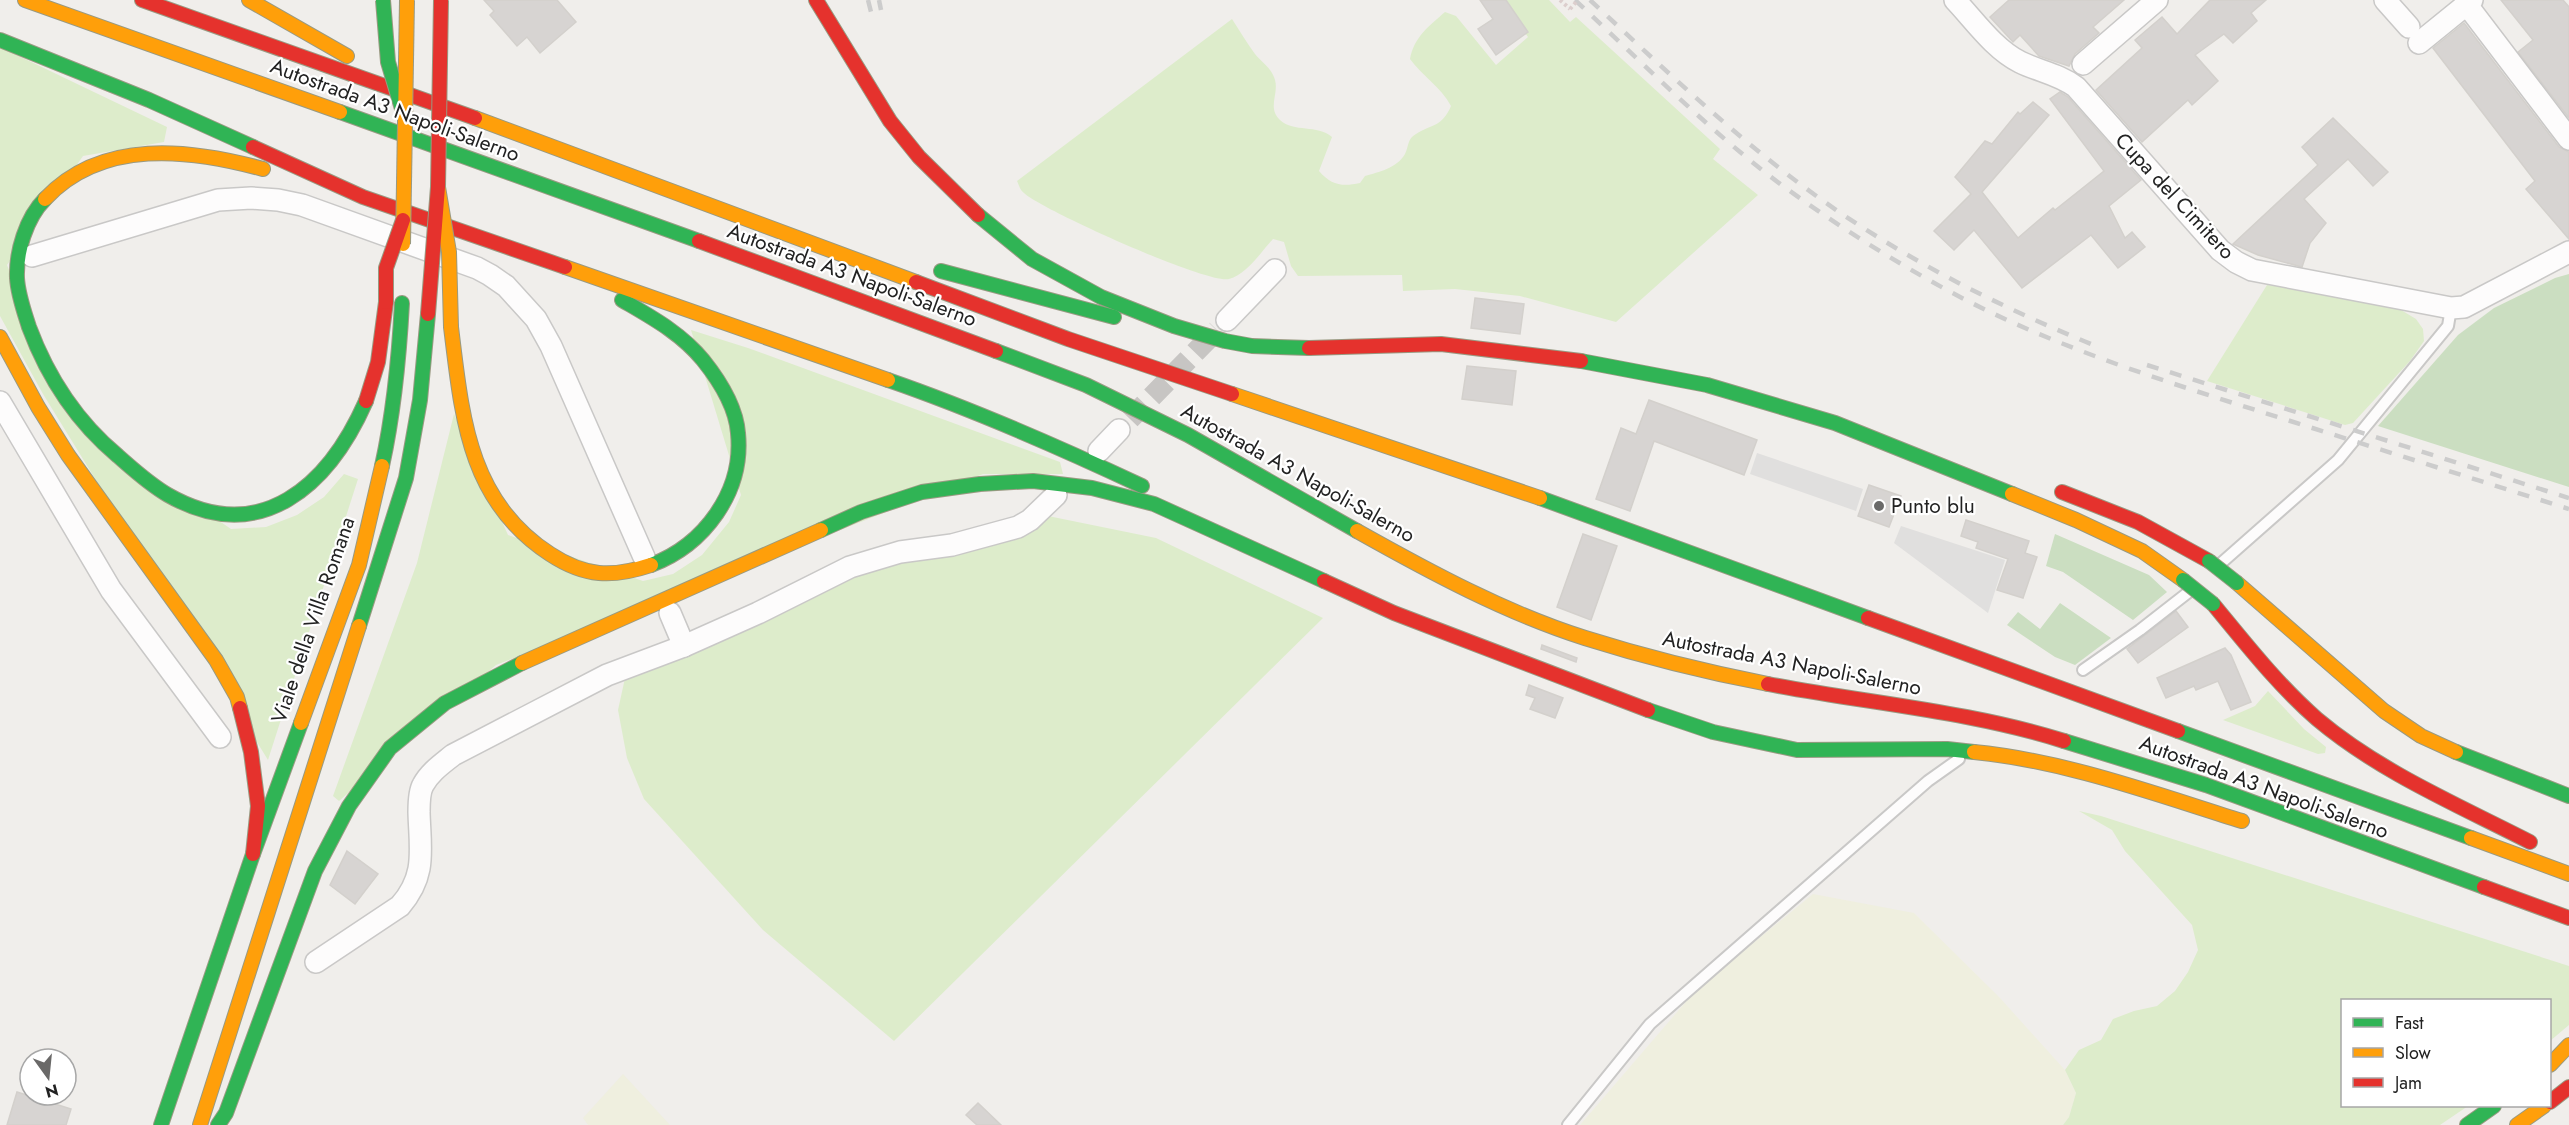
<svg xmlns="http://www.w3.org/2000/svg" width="2569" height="1125" viewBox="0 0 2569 1125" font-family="Jost,sans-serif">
<rect width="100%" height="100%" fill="#f0eeeb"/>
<g fill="#efefdf">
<path d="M1813,894l101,19 86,85 65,72 11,23 -7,24 -6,8h-483l116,-135z"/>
<path d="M623,1074l47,51h-82l-5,-7z"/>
</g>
<g fill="#ddeccb">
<path d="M1502,0h47l21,22 6,-5 144,132 -7,10 45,36 -142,127 -96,-26 -65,-7 -52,2 -1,-16 -104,1 -7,-10 -7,-24 -11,-3c-12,13 -26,35 -44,40 -20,6 -187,-69 -205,-86 -4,-3 -5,-8 -7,-12l215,-162c7,11 15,24 23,35 7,9 17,14 20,26 4,14 -8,28 5,40 14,13 37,4 52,17l-13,34c12,14 23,16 41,12l5,-7c14,-4 32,-8 40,-22 4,-8 2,-15 11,-20 16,-10 26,-7 35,-28 -10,-19 -29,-30 -41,-47 4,-22 19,-33 35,-47l11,4 40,49 32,-28z"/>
<path d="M0,47l167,80 -3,15 -81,14 -76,109 64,154 160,110 35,-2 31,-12 27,-18 20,-23 14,5 -90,281 -225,-366 -43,-78z"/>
<path d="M2267,285l119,16 30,18 7,10 1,12 -14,20 -57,62 -8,2 -138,-44z"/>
<path d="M691,330l57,18 312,114 3,12h-80l-487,191 -157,136 -6,-5 84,-233 37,-149 54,121 135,46 30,-7 29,-19 27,-33 12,-27z"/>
<path d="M1048,516l108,22 167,80 -429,423 -131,-111 -119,-131 -17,-41 -9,-48 7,-32 236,-110z"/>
<path d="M2268,691l36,38 22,18 -1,6 -7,1 -95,-34 32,-14z"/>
<path d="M2079,811l22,5 468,150v59l-19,16v-41h-208v106h126l-28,19h-377l6,-8 7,-24 -11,-23 14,-20 22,-10 12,-21 21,-8 23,-5 18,-15 13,-19 10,-22 -6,-25 -67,-74 -13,-21z"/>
</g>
<g fill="#cbdec1">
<path d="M2569,274v213l-191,-61 80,-91 36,-27 61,-30z"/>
<path d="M2055,534l94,41 18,17 -34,28 -70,-48 -17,-6z"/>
<path d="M2060,603l51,35 -36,27 -20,-8 -48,-32 11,-13 22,17z"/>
</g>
<g fill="#e0dfde">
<path d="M1757,453l106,36 -7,22 -106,-37z"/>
<path d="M1901,526l104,34 -17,53 -94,-70z"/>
</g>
<g fill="#d7d4d2" stroke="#d3d0cc" stroke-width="1.5">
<path d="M484,0h73l19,22 -36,31 -13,-16 -10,9 -27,-31 4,-4z"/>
<path d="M1480,0h26l22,32 -32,23 -18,-26 15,-10z"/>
<path d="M2009,0h115l-31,27 6,6 -24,21 -6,12 -30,-10 -19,-21 -7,7 -23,-25z"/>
<path d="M2210,0h56l-15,13 6,8 -24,22 -9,-9 -29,21 23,26 -26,24 -4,-5 -46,42 -46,-52 46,-42 -7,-8 27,-23 15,17z"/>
<path d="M2501,0h62l6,7v111l-51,-66 15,-12z"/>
<path d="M2464,23l95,124 10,5v87l-43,-50 9,-8 -102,-133z"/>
<path d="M2060,92l8,5 73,83 -32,26 16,32 7,-6 13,15 -27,21 -27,-33 -69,53 -48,-58 -20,20 -20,-19 37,-37 -16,-17 30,-36 7,3 26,-32 2,2 13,-12 16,13 -67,77 36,46 35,-30 2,2 49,-39 -54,-72z"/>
<path d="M2333,118l55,54 -15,14 -25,-27 -44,40 22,24 -16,20 -8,24 -44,-12 -25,-11 85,-79 -16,-18z"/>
<path d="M1475,298l49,6 -4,30 -49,-6z"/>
<path d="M1467,366l49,5 -4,34 -50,-6z"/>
<path d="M1649,400l108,40 -13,35 -90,-34 -24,70 -34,-12 25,-71 15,6z"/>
<path d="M1869,485l32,11 -12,31 -31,-11z"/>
<path d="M1966,520l63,21 -4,12 12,4 -14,41 -26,-8 11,-31 -32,-11 2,-6 -17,-6z"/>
<path d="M1583,534l34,12 -26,74 -34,-13z"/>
<path d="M2176,611l12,16 -50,36 -11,-14z"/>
<path d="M1542,645l35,13 -1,4 -35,-13z"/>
<path d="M2225,648l6,7 20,47 -20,8 -13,-29 -22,9 -2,-4 -28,12 -9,-20z"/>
<path d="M1529,685l34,13 -8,20 -25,-9 5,-11 -9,-3z"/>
<path d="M347,851l31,23 -23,30 -25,-19z"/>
<path d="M17,1092l54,17 -5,16h-59z"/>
<path d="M978,1103l23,22h-24l-11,-10z"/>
</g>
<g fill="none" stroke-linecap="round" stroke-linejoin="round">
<path stroke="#c7c5c3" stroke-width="21" stroke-dasharray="21 10" stroke-linecap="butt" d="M1130,419l87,-89"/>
<g stroke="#c9c8c7" stroke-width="14">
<g id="lane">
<path d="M2219,565l119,-105 110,-134 3,-18"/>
<path d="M2083,670l57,-40 50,-39"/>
<path d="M1568,1125l82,-101 278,-243 31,-22"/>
</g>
</g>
<g stroke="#c9c8c7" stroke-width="24">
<g id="street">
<path d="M1955,0c19,20 39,49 65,62 18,9 39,12 56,25l144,163 16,12 16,8 199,38 13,-1 105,-55"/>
<path d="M2385,0l24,27"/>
<path d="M2467,5l102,134"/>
<path d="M2419,43l53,-43"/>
<path d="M2083,64l74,-64"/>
<path d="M32,256l186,-56 33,-2 27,2 24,5 175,63 13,7 16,11 30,33 15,27 93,211"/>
<path d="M1227,320l48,-50"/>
<path d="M0,402l111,188 109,147"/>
<path d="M1099,451l20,-21"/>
<path d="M670,613l14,33"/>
<path d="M316,962l84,-56c27,-31 20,-56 19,-94 0,-8 0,-20 4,-27 7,-13 19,-21 30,-30l154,-80 77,-29 74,-33 92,-46 50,-15 52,-7 66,-18 12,-7 26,-25"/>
</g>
</g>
<g stroke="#999a82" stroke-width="16">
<g id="fast">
<path d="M0,40l149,60 104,47"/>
<path d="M340,112l359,129"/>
<path d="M45,199c-19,19 -29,53 -28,79 1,17 7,33 12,49 19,51 47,94 89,129 16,14 31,28 50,39 93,53 161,-10 198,-94"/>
<path d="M978,215l54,44 69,38 73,29 51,15 27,5 57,2"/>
<path d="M941,271l173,46"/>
<path d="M622,300c29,17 59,33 81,60 16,20 33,47 35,73 6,59 -34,112 -87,132"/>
<path d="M996,351l90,34 102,50 169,96"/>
<path d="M1581,361l126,24 128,38 177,71"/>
<path d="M888,380c87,30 171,67 254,106"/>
<path d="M382,466c12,-54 17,-107 20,-163"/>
<path d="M1540,498l328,120"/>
<path d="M821,530l40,-18 61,-20 58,-8 53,-3 59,7 62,16 170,77"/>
<path d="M359,626l47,-148 14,-78 8,-86"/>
<path d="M1648,710l65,22 84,18 150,-1 27,3"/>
<path d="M2178,731l293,107"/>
<path d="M2064,741l142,44 278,102"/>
<path d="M2456,752l113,44"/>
<path d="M161,1125l92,-271 48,-131"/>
<path d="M218,1125l8,-12 89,-242 34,-65 41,-58 55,-45 77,-40"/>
<path d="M2467,1125l27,-19"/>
</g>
</g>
<g stroke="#999a82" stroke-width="16">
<g id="slow">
<path d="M25,0l315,112"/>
<path d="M249,0l98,56"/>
<path d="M475,118l441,164"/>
<path d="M45,199c57,-61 145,-50 218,-30"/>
<path d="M565,267l323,113"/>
<path d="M451,327c11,89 17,174 99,227 35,23 62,24 101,11"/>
<path d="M0,337l38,70 30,48 148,205 21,37 3,11"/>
<path d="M1232,394l308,104"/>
<path d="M2012,494l64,26 66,31 41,29"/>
<path d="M1357,531c73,41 149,82 228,107 60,19 121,34 183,46"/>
<path d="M2237,583l147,128 37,25 35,16"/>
<path d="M522,663l299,-133"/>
<path d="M301,723l58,-158 23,-99"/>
<path d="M1974,752c92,9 181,42 268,69"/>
<path d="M2471,838l98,36"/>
<path d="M2550,1065l19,-20"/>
<path d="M200,1125l159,-499"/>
<path d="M2517,1125l27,-19"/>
</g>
</g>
<g stroke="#999a82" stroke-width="16">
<g id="jam">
<path d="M142,0l333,118"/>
<path d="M816,0l74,121 29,36 59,58"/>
<path d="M253,147l110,50 202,70"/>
<path d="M699,241l297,110"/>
<path d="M916,282l152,57 164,55"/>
<path d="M1309,348l132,-4 140,17"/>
<path d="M366,401l12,-39 8,-60"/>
<path d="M2062,492l76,30 71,39"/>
<path d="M1324,581l70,32 254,97"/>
<path d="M2213,604c33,40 65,81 104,115 63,53 141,86 213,123"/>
<path d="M1868,618l310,113"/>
<path d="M1768,684c98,19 201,27 296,57"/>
<path d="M240,708l11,44 7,54 -5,48"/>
<path d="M2484,887l85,31"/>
<path d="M2550,1102l19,-15"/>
</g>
</g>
<path stroke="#dccecd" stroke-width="4" stroke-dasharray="3 3" stroke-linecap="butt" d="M1560,0l10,9"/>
<use href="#lane" stroke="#fdfcfc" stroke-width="10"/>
<use href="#street" stroke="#fdfcfc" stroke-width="21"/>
<use href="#fast" stroke="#30b455" stroke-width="14"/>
<use href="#slow" stroke="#ff9f0a" stroke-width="14"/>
<use href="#jam" stroke="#e5322d" stroke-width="14"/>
<g stroke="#ccc" stroke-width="4.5" stroke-dasharray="12 12" stroke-linecap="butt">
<path d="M868,0l3,12"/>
<path d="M879,0l2,10"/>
<path d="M1575,0c68,63 134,131 208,186 52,38 107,73 164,104 99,54 210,89 318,123 101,32 203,64 304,96"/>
<path d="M1590,0c87,81 174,165 275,229 72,46 148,83 226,115"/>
<path d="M2147,365l422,133"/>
</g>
<g stroke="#999a82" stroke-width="16" stroke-linecap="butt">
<g id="fast-bridge">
<path d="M383,0l5,62 17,57"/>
<path d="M2209,561l28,22"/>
<path d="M2183,580l30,24"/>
</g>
</g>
<g stroke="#999a82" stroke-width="16" stroke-linecap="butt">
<g id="slow-bridge">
<path d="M438,187l11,65 2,75"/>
<path d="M403,244l4,-244"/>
</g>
</g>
<g stroke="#999a82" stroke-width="16" stroke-linecap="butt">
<g id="jam-bridge">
<path d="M386,302v-34l17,-48"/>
<path d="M428,314l10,-127 3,-187"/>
</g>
</g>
<path stroke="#dccecd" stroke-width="4" stroke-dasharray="3 3" stroke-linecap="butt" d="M1570,9l8,-9"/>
<use href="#fast-bridge" stroke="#30b455" stroke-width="14"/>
<use href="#slow-bridge" stroke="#ff9f0a" stroke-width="14"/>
<use href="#jam-bridge" stroke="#e5322d" stroke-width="14"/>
</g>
<circle fill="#6a6968" stroke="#fff" stroke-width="2" cx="1879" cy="506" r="6"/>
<g text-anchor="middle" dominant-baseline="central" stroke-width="4.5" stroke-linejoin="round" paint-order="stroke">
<g font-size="21" fill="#222" stroke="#fff">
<text transform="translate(395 110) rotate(20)">Autostrada A3 Napoli-Salerno</text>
<text transform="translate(2175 196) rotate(47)">Cupa del Cimitero</text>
<text transform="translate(852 275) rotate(20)">Autostrada A3 Napoli-Salerno</text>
<text transform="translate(1298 473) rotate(29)">Autostrada A3 Napoli-Salerno</text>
<text transform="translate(313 620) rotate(-71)">Viale della Villa Romana</text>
<text transform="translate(1792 663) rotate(11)">Autostrada A3 Napoli-Salerno</text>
<text transform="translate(2264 787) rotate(20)">Autostrada A3 Napoli-Salerno</text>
</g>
<g font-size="21" fill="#222" stroke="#fff" text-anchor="start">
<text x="1891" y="506">Punto blu</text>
</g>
</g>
<rect x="2341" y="999" width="210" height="108" fill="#ffffff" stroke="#a7a7a7" stroke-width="1.5"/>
<rect x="2353" y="1018" width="30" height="9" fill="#30b455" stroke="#a7a7a7" stroke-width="1.5"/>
<text x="2395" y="1029" font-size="18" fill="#222222">Fast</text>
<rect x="2353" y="1048" width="30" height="9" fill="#ff9f0a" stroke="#a7a7a7" stroke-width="1.5"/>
<text x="2395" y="1059" font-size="18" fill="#222222">Slow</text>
<rect x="2353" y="1078" width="30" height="9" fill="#e5322d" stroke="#a7a7a7" stroke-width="1.5"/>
<text x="2395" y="1089" font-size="18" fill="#222222">Jam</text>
<g transform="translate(48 1077) rotate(165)"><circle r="28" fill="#ffffff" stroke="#a7a7a7" stroke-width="1.5"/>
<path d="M0-4.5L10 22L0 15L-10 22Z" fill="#6a6968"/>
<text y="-9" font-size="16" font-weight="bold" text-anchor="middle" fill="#222222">N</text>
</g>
</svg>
